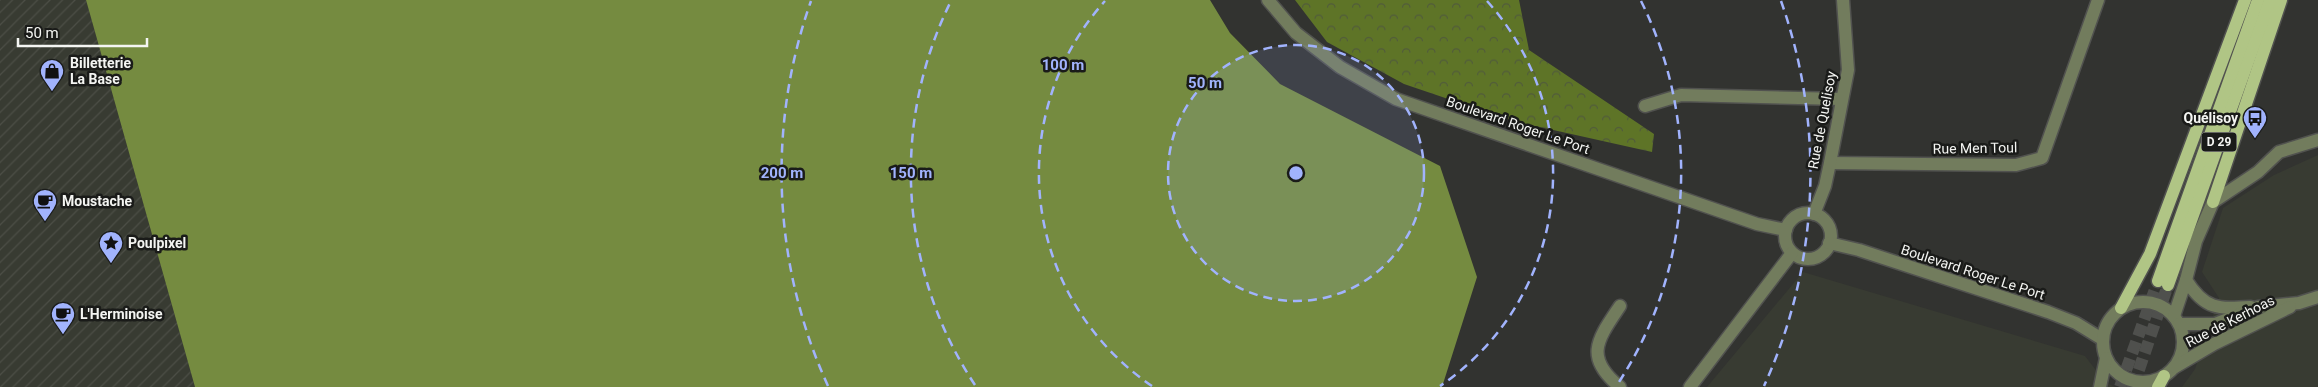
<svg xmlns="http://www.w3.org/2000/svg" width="2318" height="387" viewBox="0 0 2318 387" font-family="Roboto,sans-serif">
<defs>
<pattern id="industrial-furrows" width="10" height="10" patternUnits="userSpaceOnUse" patternTransform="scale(1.25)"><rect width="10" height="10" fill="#383b32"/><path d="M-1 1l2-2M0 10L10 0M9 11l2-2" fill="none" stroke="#4c4e46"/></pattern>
<pattern id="forest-crowns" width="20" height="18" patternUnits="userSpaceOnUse" patternTransform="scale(1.25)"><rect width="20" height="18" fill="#5e7427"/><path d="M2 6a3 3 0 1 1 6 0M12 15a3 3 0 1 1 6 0" fill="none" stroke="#515b3b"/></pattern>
</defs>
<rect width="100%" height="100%" fill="#323330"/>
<g fill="#383b32">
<path d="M2318,155v232h-136l13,-18 24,-71 -17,-26 21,-64 51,-33z"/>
<path d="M1803,272l282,84 20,26 10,5h-408z"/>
</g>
<path fill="url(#industrial-furrows)" d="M0,0h86l109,387h-195z"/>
<path fill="url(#forest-crowns)" d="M1295,0h224l10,50 125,84 -2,18 -139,-31 -109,-37 -77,-42z"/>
<path fill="#758b40" d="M86,0h1124l20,33 50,51 160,82 37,111 -35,110h-1247z"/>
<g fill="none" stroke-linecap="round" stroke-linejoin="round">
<g stroke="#4f504d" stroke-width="12" stroke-dasharray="12 6" stroke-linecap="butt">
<path d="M2120,387l38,-106"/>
<path d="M2133,387l35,-102"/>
</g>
<g stroke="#51524f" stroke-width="15">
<g id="minor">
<path d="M1268,0l28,33 44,34 56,32 361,125 29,6"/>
<path d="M1645,106l36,-11 160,4"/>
<path d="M1830,163l186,2 26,-7 56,-158"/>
<circle cx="1808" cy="236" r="23"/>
<path d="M1814,214l11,-28 5,-23 18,-93 -5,-70"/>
<path d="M1829,243l30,7 189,62 28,11 26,16"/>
<path d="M2186,280c19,30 32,29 65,27"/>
<circle cx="2143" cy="342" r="40"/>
<path d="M2174,316l12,-36 10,-39 17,-39 45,-30 21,-20 39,-12"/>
<path d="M2179,324h36l43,-17 41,-4 19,-6"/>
<path d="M2175,367l39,-23 76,-37"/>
<path d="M1620,387c-37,-30 -22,-48 0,-81"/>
<path d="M1690,387l102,-134"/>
<path d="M2100,387l6,-29"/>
</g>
</g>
<g stroke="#51524f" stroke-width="15">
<g id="major">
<path d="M2213,202l68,-202"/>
<path d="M2158,281l100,-281"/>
<path d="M2168,285l102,-285"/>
<path d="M2121,308l29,-54 95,-254"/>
<path d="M2158,387l6,-11"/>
</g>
</g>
<use href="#minor" stroke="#727c5d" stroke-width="12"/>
<use href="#major" stroke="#b0c585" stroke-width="12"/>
</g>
<circle cx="1296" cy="173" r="128" fill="#a1b3fd" fill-opacity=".12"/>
<g fill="none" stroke="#a1b3fd" stroke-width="2.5" stroke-dasharray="9 6">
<circle cx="1296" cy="173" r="128"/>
<path d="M1152 386A257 257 0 0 1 1105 1M1487 1A257 257 0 0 1 1440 386"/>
<path d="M975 385A385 385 0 0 1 951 1M1641 1A385 385 0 0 1 1617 385"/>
<path d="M828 386A514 514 0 0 1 811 1M1781 1A514 514 0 0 1 1764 386"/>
</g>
<defs>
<g id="shop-pin" transform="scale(1.25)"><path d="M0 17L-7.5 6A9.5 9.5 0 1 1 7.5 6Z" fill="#a1b3fd" stroke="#1a1b19"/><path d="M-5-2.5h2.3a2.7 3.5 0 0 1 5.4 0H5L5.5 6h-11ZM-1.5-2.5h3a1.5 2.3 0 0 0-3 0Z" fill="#111"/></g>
<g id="bus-pin" transform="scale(1.25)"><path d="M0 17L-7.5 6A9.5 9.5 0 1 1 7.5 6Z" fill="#a1b3fd" stroke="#1a1b19"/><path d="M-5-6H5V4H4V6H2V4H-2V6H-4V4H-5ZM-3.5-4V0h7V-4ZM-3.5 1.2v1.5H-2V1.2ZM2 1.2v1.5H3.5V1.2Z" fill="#111"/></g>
<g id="cafe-pin" transform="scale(1.25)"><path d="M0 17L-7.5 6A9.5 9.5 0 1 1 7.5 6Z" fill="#a1b3fd" stroke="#1a1b19"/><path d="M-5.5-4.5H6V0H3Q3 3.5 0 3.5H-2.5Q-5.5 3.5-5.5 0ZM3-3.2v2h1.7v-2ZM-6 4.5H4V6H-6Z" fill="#111"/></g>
<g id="sight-pin" transform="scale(1.25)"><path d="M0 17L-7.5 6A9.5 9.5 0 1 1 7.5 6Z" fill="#a1b3fd" stroke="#1a1b19"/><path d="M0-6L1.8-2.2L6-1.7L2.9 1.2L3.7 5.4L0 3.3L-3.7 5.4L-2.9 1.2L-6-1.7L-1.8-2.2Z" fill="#111"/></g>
</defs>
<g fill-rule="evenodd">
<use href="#shop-pin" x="52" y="71"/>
<use href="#bus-pin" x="2255" y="118"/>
<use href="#cafe-pin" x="45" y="201"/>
<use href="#sight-pin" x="111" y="243"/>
<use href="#cafe-pin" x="63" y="314"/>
</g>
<g text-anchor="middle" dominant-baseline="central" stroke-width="5" stroke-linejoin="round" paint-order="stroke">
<rect fill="#1a1b19" stroke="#b3b4b1" stroke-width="1" x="2201.5" y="132.5" width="35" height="19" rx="4"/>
<g font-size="12" font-weight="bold" fill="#f4f5f2">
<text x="2219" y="142">D 29</text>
</g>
<g font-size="14" font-weight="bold" fill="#f4f5f2" stroke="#1a1b19" text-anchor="start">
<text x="70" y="63">Billetterie<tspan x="70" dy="16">La Base</tspan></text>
<text x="2238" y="118" text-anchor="end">Quélisoy</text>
<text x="62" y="201">Moustache</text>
<text x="128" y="243">Poulpixel</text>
<text x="80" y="314">L'Herminoise</text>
</g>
<g font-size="14" fill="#f4f5f2" stroke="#1a1b19">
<text transform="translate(1822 120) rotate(-79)">Rue de Quelisoy</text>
<text transform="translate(1518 125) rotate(19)">Boulevard Roger Le Port</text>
<text transform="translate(1975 148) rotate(-1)">Rue Men Toul</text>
<text transform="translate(1973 272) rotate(18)">Boulevard Roger Le Port</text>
<text transform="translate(2230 321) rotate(-27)">Rue de Kerhoas</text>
</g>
</g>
<circle cx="1296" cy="173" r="8" fill="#a1b3fd" stroke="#1a1b19" stroke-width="2.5"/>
<g font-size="15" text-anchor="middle" font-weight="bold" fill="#a1b3fd" stroke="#1a1b19" stroke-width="5" stroke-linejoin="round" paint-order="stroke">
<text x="1063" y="70">100 m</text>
<text x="1205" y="88">50 m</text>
<text x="911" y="178">150 m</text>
<text x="782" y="178">200 m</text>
</g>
<path d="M18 38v8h129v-8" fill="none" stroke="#f4f5f2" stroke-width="2.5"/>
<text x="25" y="38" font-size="15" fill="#f4f5f2" stroke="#1a1b19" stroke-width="4" paint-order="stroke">50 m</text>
</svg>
